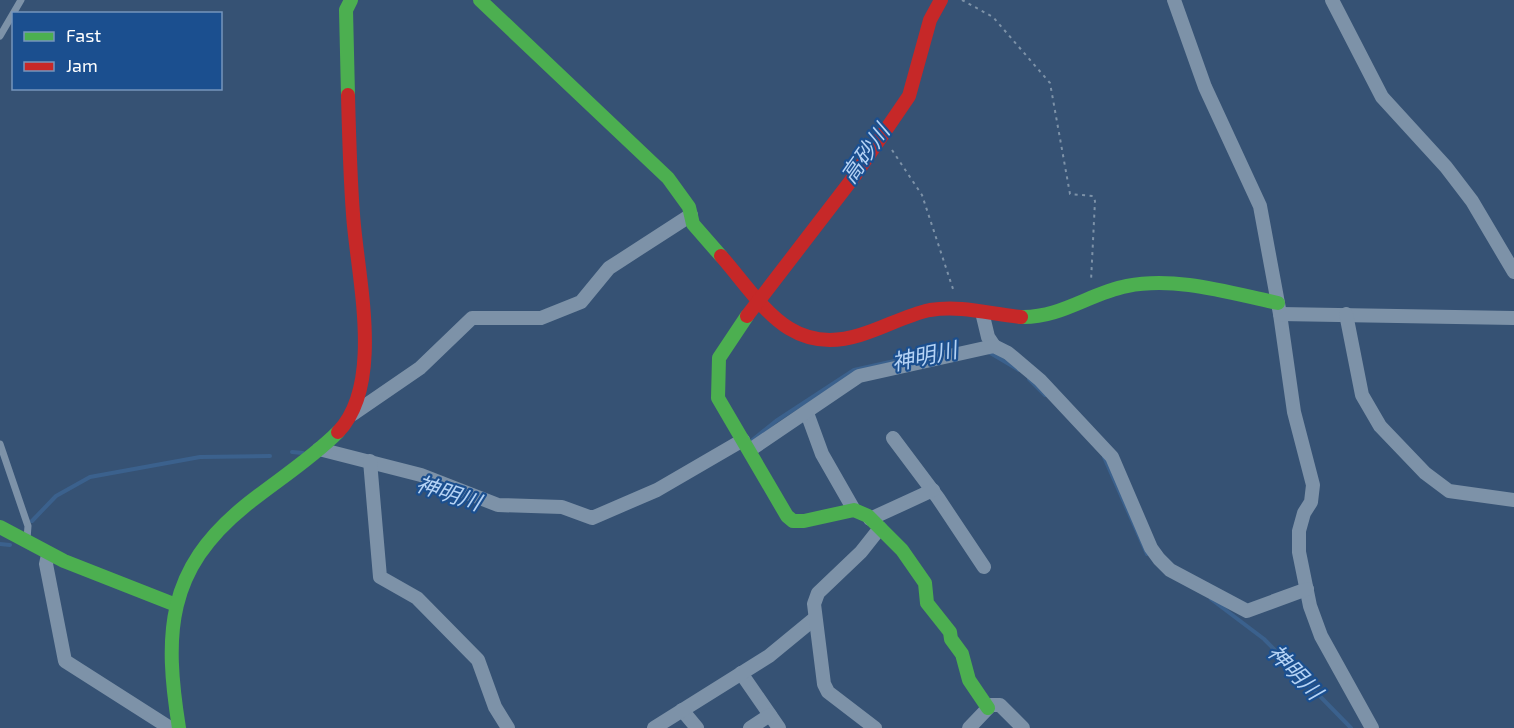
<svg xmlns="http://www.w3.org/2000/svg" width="1514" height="728" viewBox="0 0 1514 728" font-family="'Exo 2','Noto Sans JP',sans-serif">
<rect width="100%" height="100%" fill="#365274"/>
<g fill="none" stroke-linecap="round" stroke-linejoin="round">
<g stroke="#3b618d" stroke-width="4">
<path d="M987,351l32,19"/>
<path d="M1029,379l16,16"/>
<path d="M750,442l26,-21 78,-51 85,-19"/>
<path d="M292,452l11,1"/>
<path d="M1104,457l43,97"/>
<path d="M32,521l24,-25 34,-19 110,-20 70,-1"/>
<path d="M0,544l10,1"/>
<path d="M1211,599l53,40 87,89"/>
</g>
<g stroke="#7d92a8" stroke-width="2" stroke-dasharray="3 4.5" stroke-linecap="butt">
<path d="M962,0l31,17 57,66 20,111 23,2 2,5 -4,80"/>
<path d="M892,150l30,45 32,97"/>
</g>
<g stroke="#7d92a8" stroke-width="7">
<path d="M0,36l21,-36"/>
<path d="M0,444l28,82 -1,13"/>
</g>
<g stroke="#7d92a8" stroke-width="14">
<path d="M1174,0l31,87 55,119 20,108 14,98 19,73 -2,17 -7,11 -5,18v21l11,54 11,30 51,92"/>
<path d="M1332,0l50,97 64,70 26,34 42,71"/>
<path d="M982,312l6,25 6,9"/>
<path d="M1280,314l234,4"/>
<path d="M1346,314l16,81 18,31 45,47 24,18 65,9"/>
<path d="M807,413l15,41 32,56"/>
<path d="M353,414l67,-46 52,-50h69l40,-16 28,-34 82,-53"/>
<path d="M893,438l45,60 46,69"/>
<path d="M319,449l102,26 77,30 64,2 30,11 65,-28 86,-50"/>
<path d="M750,450l109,-74 135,-30 14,7 32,27 72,77 39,91 8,11 11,11 77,41 60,-22"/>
<path d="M370,461l10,116 37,21 61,62 17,47 13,21"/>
<path d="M870,519l63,-29"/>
<path d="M48,555l-2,9 19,97 105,67"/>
<path d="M741,673l38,55"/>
<path d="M682,710l15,18"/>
<path d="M654,728l115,-72 45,-37"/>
<path d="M750,728l20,-13"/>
<path d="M875,728l-47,-36 -4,-8 -10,-80 4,-11 43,-41 19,-24"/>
<path d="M969,728l22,-23h9l23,23"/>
</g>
<g stroke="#4caf50" stroke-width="14">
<path d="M480,0l188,178 21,29 4,17 28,32"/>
<path d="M348,95l-2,-85 5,-10"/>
<path d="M747,316l-28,42 -1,40 69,118 6,5h11l50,-11 14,6 34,34 23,33 2,20 23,29 1,7 11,15 7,26 19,28"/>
<path d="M1021,317c40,1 69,-24 106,-31 49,-10 103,7 151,17"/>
<path d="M0,527l64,34 112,44"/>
<path d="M179,728c-15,-94 -13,-158 66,-222 31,-25 65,-46 93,-74"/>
</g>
<g stroke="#c62828" stroke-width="14">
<path d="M721,256c41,47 68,101 139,79 24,-7 46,-20 70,-25 31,-5 60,4 91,7"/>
<path d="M747,316l106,-138 56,-82 21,-76 11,-20"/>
<path d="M338,432c47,-49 19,-156 15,-218 -3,-39 -4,-79 -5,-119"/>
</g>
</g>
<g text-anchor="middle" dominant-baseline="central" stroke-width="4.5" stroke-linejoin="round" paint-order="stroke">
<g font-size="22" font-style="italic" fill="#b5d3f5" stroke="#1b4f8f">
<text transform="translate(864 153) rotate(-55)">高砂川</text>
<text transform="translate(924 355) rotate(-12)">神明川</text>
<text transform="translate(449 492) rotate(18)">神明川</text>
<text transform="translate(1296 671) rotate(46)">神明川</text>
</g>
</g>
<rect x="12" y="12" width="210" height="78" fill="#1b4f8f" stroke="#7695bc" stroke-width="1.5"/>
<rect x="24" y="32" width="30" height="9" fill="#4caf50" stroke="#7695bc" stroke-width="1.5"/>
<text x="66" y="42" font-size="18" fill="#ffffff">Fast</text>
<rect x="24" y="62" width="30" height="9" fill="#c62828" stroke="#7695bc" stroke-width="1.5"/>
<text x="66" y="72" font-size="18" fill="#ffffff">Jam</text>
</svg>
